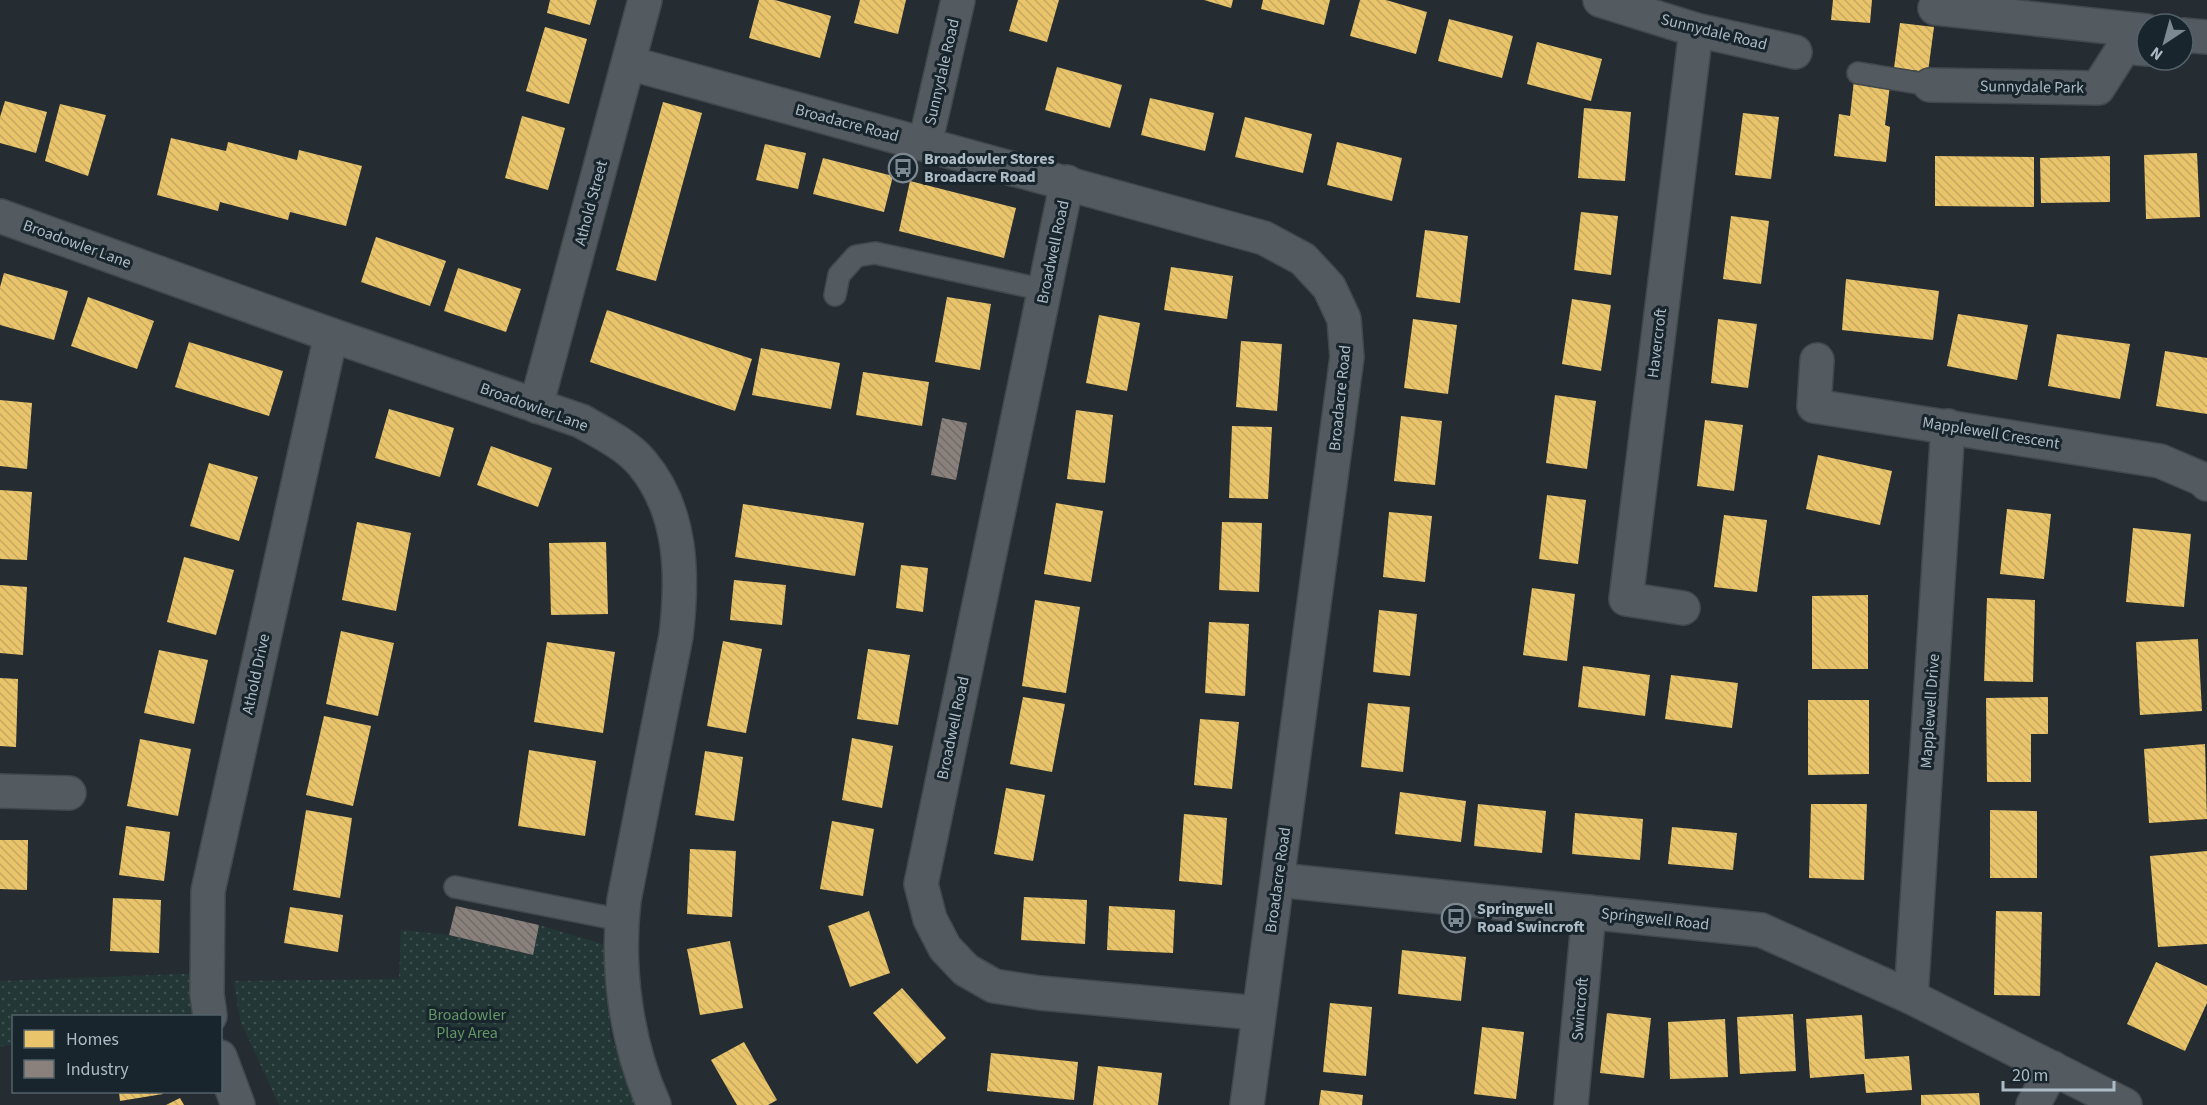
<svg xmlns="http://www.w3.org/2000/svg" width="2207" height="1105" viewBox="0 0 2207 1105" font-family="'Source Sans 3',sans-serif">
<defs>
<pattern id="grass-dots" width="8" height="8" patternUnits="userSpaceOnUse" patternTransform="scale(1.5)"><rect width="8" height="8" fill="#223736"/><path d="M2 2h.1M6 6h.1" fill="none" stroke="#3f5252" stroke-width="1.8" stroke-linecap="round"/></pattern>
<pattern id="homes-back-hatch" width="6" height="6" patternUnits="userSpaceOnUse" patternTransform="scale(1.5)"><rect width="6" height="6" fill="#e9c46a"/><path d="M-1 5l2 2M0 0l6 6M5-1l2 2" fill="none" stroke="#c5a861"/></pattern>
<pattern id="industry-back-hatch" width="6" height="6" patternUnits="userSpaceOnUse" patternTransform="scale(1.5)"><rect width="6" height="6" fill="#8a817c"/><path d="M-1 5l2 2M0 0l6 6M5-1l2 2" fill="none" stroke="#706b68"/></pattern>
</defs>
<rect width="100%" height="100%" fill="#252d32"/>
<g fill="url(#grass-dots)">
<path d="M539,925l67,20 4,89 27,71h-358l-39,-85 -6,-39 165,-2 2,-49 48,5 83,20z"/>
<path d="M207,973l3,43h-196l-1,28 -13,3v-66z"/>
</g>
<g fill="url(#homes-back-hatch)">
<path d="M550,0h47l-7,25 -43,-12z"/>
<path d="M759,0h16l56,16 -11,42 -71,-20z"/>
<path d="M860,0h46l-8,34 -44,-11z"/>
<path d="M1018,0h41l-12,42 -38,-11z"/>
<path d="M1204,0h29l-2,8z"/>
<path d="M1263,0h67l-6,25 -63,-16z"/>
<path d="M1360,0h26l41,12 -11,42 -66,-18z"/>
<path d="M1833,0h39l-2,23 -39,-3z"/>
<path d="M1449,19l64,17 -11,42 -64,-17z"/>
<path d="M1900,23l34,4 -6,45 -34,-4z"/>
<path d="M545,27l42,12 -18,65 -43,-13z"/>
<path d="M1537,42l65,17 -11,42 -64,-17z"/>
<path d="M1057,67l65,18 -12,43 -65,-18z"/>
<path d="M1854,80l36,5 -5,40 5,2 -4,35 -52,-6 5,-42 11,2z"/>
<path d="M1150,98l64,15 -9,38 -64,-16z"/>
<path d="M5,101l42,11 -11,41 -36,-10v-26z"/>
<path d="M663,102l39,11 -46,168 -40,-11z"/>
<path d="M60,104l46,11 -18,61 -43,-15z"/>
<path d="M1584,108l47,4 -6,69 -47,-3z"/>
<path d="M1743,113l36,4 -8,62 -36,-4z"/>
<path d="M522,116l43,12 -17,62 -43,-12z"/>
<path d="M1245,117l67,17 -9,39 -68,-16z"/>
<path d="M171,138l55,13 2,-9 69,18 2,-10 63,16 -16,60 -56,-14 -2,8 -68,-18 -2,9 -61,-16z"/>
<path d="M1337,142l65,16 -10,43 -65,-16z"/>
<path d="M765,144l41,9 -8,36 -42,-9z"/>
<path d="M2197,153l3,64 -54,2 -2,-64z"/>
<path d="M1935,156l99,1v50l-99,-1z"/>
<path d="M2110,156v46l-69,1 -1,-45z"/>
<path d="M823,158l70,18 -9,36 -71,-18z"/>
<path d="M910,181l106,27 -12,50 -105,-27z"/>
<path d="M1581,212l37,4 -7,59 -37,-5z"/>
<path d="M1731,216l38,5 -8,63 -38,-5z"/>
<path d="M1425,230l43,6 -8,67 -44,-6z"/>
<path d="M376,237l70,24 -16,45 -69,-24z"/>
<path d="M1171,267l62,9 -6,43 -63,-9z"/>
<path d="M458,268l63,21 -15,43 -62,-21z"/>
<path d="M4,273l64,18 -14,49 -54,-15v-38z"/>
<path d="M1846,279l93,12 -6,49 -91,-10z"/>
<path d="M88,297l66,24 -17,48 -66,-23z"/>
<path d="M947,297l44,7 -11,66 -45,-8z"/>
<path d="M1572,299l39,6 -10,66 -39,-7z"/>
<path d="M607,310l145,49 -17,52 -145,-49z"/>
<path d="M1958,314l70,11 -11,55 -70,-14z"/>
<path d="M1099,315l41,8 -13,68 -41,-8z"/>
<path d="M1413,319l44,6 -9,69 -44,-6z"/>
<path d="M1718,319l39,5 -9,64 -37,-5z"/>
<path d="M2057,334l73,10 -10,55 -72,-13z"/>
<path d="M1241,341l41,3 -5,67 -41,-4z"/>
<path d="M189,342l94,29 -14,45 -94,-29z"/>
<path d="M761,348l79,15 -9,46 -79,-14z"/>
<path d="M2165,351l42,7v56l-51,-8z"/>
<path d="M863,372l66,10 -7,44 -66,-11z"/>
<path d="M1555,395l41,6 -9,68 -41,-6z"/>
<path d="M0,400l32,3 -5,66 -27,-3z"/>
<path d="M389,409l65,19 -14,49 -65,-19z"/>
<path d="M1076,410l37,5 -8,68 -38,-4z"/>
<path d="M1401,416l41,5 -7,64 -41,-4z"/>
<path d="M1705,420l38,5 -9,66 -37,-5z"/>
<path d="M1232,426l40,1 -4,72 -39,-1z"/>
<path d="M491,446l61,22 -14,39 -61,-22z"/>
<path d="M1818,455l74,16 -12,54 -74,-16z"/>
<path d="M209,463l49,14 -19,64 -49,-15z"/>
<path d="M0,490l32,2 -5,68 -27,-1z"/>
<path d="M1547,495l39,5 -8,64 -39,-5z"/>
<path d="M1056,503l47,8 -12,71 -47,-8z"/>
<path d="M743,504l121,19 -9,53 -120,-19z"/>
<path d="M2007,509l44,5 -7,65 -44,-5z"/>
<path d="M1389,512l43,4 -7,66 -42,-5z"/>
<path d="M1724,515l43,5 -10,72 -43,-5z"/>
<path d="M357,522l54,11 -15,78 -54,-11z"/>
<path d="M1222,522l40,1 -3,69 -40,-2z"/>
<path d="M2133,528l58,6 -7,73 -58,-5z"/>
<path d="M606,542l2,72 -57,1 -2,-72z"/>
<path d="M184,557l50,13 -18,65 -49,-13z"/>
<path d="M901,565l27,3 -5,44 -27,-4z"/>
<path d="M734,580l52,5 -4,40 -52,-5z"/>
<path d="M0,585l27,2 -4,68 -23,-2z"/>
<path d="M1532,588l43,6 -8,67 -44,-6z"/>
<path d="M1868,595v74h-56v-73z"/>
<path d="M1987,598l48,2 -2,82 -49,-1z"/>
<path d="M1035,600l45,7 -14,86 -44,-7z"/>
<path d="M1379,610l38,4 -7,62 -37,-4z"/>
<path d="M1209,622l40,2 -4,72 -40,-3z"/>
<path d="M341,631l53,12 -16,73 -52,-12z"/>
<path d="M2198,639l4,72 -62,4 -4,-73z"/>
<path d="M723,641l39,8 -16,84 -39,-7z"/>
<path d="M547,642l68,10 -12,81 -69,-11z"/>
<path d="M868,649l42,6 -12,70 -41,-6z"/>
<path d="M159,650l49,10 -14,64 -50,-11z"/>
<path d="M1583,666l67,9 -5,41 -67,-9z"/>
<path d="M1671,675l67,8 -6,45 -67,-9z"/>
<path d="M0,678l18,1 -2,68 -16,-1z"/>
<path d="M1023,697l42,7 -13,68 -42,-8z"/>
<path d="M2048,697v37h-17v48h-44l-1,-84z"/>
<path d="M1808,700h61v74l-61,1z"/>
<path d="M1368,703l42,4 -7,65 -42,-5z"/>
<path d="M324,716l47,10 -18,80 -47,-11z"/>
<path d="M1200,719l39,3 -7,67 -38,-4z"/>
<path d="M852,738l41,8 -11,62 -40,-8z"/>
<path d="M140,739l51,10 -13,67 -51,-10z"/>
<path d="M2205,744l2,75 -58,4 -5,-74z"/>
<path d="M529,750l67,11 -11,75 -67,-10z"/>
<path d="M705,751l38,6 -9,64 -39,-6z"/>
<path d="M1006,788l39,7 -12,66 -39,-7z"/>
<path d="M1400,792l66,9 -5,41 -66,-8z"/>
<path d="M1478,804l68,7 -4,42 -68,-7z"/>
<path d="M1811,804h56l-3,76 -55,-2z"/>
<path d="M306,810l46,8 -12,80 -47,-8z"/>
<path d="M1990,810l47,1v67h-47z"/>
<path d="M1575,813l68,6 -3,41 -68,-6z"/>
<path d="M1184,814l43,4 -5,67 -43,-4z"/>
<path d="M832,821l42,8 -11,67 -43,-7z"/>
<path d="M126,826l44,6 -6,49 -45,-6z"/>
<path d="M1672,827l65,6 -4,37 -65,-6z"/>
<path d="M0,840h28l-1,50 -27,-1z"/>
<path d="M690,849l46,2 -4,66 -45,-3z"/>
<path d="M2207,851v93l-49,3 -8,-91z"/>
<path d="M1024,897l63,3 -2,44 -64,-4z"/>
<path d="M113,898l48,2 -2,53 -49,-2z"/>
<path d="M1109,906l66,4 -2,43 -66,-3z"/>
<path d="M290,907l53,8 -5,37 -54,-9z"/>
<path d="M869,911l21,62 -40,14 -22,-61z"/>
<path d="M1996,911l46,1 -2,84 -46,-1z"/>
<path d="M730,941l13,67 -43,7 -13,-66z"/>
<path d="M1402,950l64,7 -5,44 -63,-7z"/>
<path d="M2156,962l51,24v17l-22,48 -58,-27z"/>
<path d="M902,988l44,50 -29,26 -44,-51z"/>
<path d="M1330,1003l42,4 -6,69 -43,-4z"/>
<path d="M1607,1013l44,5 -7,60 -44,-5z"/>
<path d="M1793,1014l3,57 -56,3 -3,-57z"/>
<path d="M1862,1015l3,44 44,-3 3,34 -46,3 -2,-19 -54,4 -4,-59z"/>
<path d="M1725,1019l3,58 -58,2 -2,-57z"/>
<path d="M1482,1027l42,5 -8,67 -42,-5z"/>
<path d="M744,1042l33,58 -9,5h-31l-26,-45z"/>
<path d="M991,1053l87,9 -4,38 -87,-9z"/>
<path d="M1098,1066l64,7 -4,32h-65z"/>
<path d="M1321,1090l42,5 -1,10h-43z"/>
<path d="M119,1092h44v2l-43,7z"/>
<path d="M1979,1093l1,12h-59v-10z"/>
<path d="M180,1098l4,7h-18z"/>
</g>
<g fill="url(#industry-back-hatch)">
<path d="M942,418l25,5 -11,57 -25,-5z"/>
<path d="M456,906l83,19 -6,30 -84,-20z"/>
</g>
<g fill="none" stroke-linecap="round" stroke-linejoin="round">
<g stroke="#42494d" stroke-width="24">
<g id="lane">
<path d="M1858,73l72,12"/>
<path d="M835,295l4,-20 17,-19 19,-3 170,37"/>
<path d="M455,887l166,33"/>
</g>
</g>
<g stroke="#42494d" stroke-width="36">
<g id="street">
<path d="M1600,0l96,30 99,22"/>
<path d="M1935,8l212,23"/>
<path d="M2183,35l24,2"/>
<path d="M629,63l635,175 39,21 26,28 15,32 3,38 -100,748"/>
<path d="M1930,85l168,3 26,-41 23,2"/>
<path d="M925,144l33,-144"/>
<path d="M1067,182l-146,702 9,35 15,29 21,22 28,16 46,7 218,20"/>
<path d="M0,216l331,119 250,86c21,12 46,24 61,42 41,49 41,114 34,173l-52,264c-8,67 2,143 30,205"/>
<path d="M1817,360l-3,46 346,55 42,18 5,5"/>
<path d="M536,406l109,-406"/>
<path d="M1683,608l-57,-9 70,-569"/>
<path d="M0,791l69,2"/>
<path d="M1278,880l483,50 150,67 214,108"/>
<path d="M1911,997l37,-571"/>
<path d="M210,1016l-3,-22 1,-103 123,-556"/>
<path d="M220,1057l18,48"/>
<path d="M1571,1105l18,-193"/>
<path d="M2033,1105l20,-37"/>
</g>
</g>
<use href="#lane" stroke="#545b60" stroke-width="21"/>
<use href="#street" stroke="#545b60" stroke-width="33"/>
</g>
<defs>
<g id="bus-ring" transform="scale(1.5)"><circle r="9.5" fill="#18252d" stroke="#7d8992" stroke-width="1.5"/><path d="M-5-6H5V4H4V6H2V4H-2V6H-4V4H-5ZM-3.5-4V0h7V-4ZM-3.5 1.2v1.5H-2V1.2ZM2 1.2v1.5H3.5V1.2Z" fill="#7d8992"/></g>
</defs>
<g fill-rule="evenodd">
<use href="#bus-ring" x="903" y="168"/>
<use href="#bus-ring" x="1456" y="918"/>
</g>
<g text-anchor="middle" dominant-baseline="central" stroke-width="6" stroke-linejoin="round" paint-order="stroke">
<g font-size="16" fill="#acbbc5" stroke="#18252d">
<text transform="translate(1714 32) rotate(14)">Sunnydale Road</text>
<text transform="translate(942 72) rotate(-77)">Sunnydale Road</text>
<text transform="translate(2032 87) rotate(1)">Sunnydale Park</text>
<text transform="translate(847 123) rotate(15)">Broadacre Road</text>
<text transform="translate(591 203) rotate(-75)">Athold Street</text>
<text transform="translate(77 244) rotate(20)">Broadowler Lane</text>
<text transform="translate(1053 252) rotate(-78)">Broadwell Road</text>
<text transform="translate(1657 343) rotate(-83)">Havercroft</text>
<text transform="translate(1340 398) rotate(-84)">Broadacre Road</text>
<text transform="translate(534 407) rotate(20)">Broadowler Lane</text>
<text transform="translate(1991 433) rotate(9)">Mapplewell Crescent</text>
<text transform="translate(256 674) rotate(-78)">Athold Drive</text>
<text transform="translate(1930 711) rotate(-86)">Mapplewell Drive</text>
<text transform="translate(953 728) rotate(-78)">Broadwell Road</text>
<text transform="translate(1278 880) rotate(-82)">Broadacre Road</text>
<text transform="translate(1655 919) rotate(6)">Springwell Road</text>
<text transform="translate(1580 1009) rotate(-85)">Swincroft</text>
</g>
<g font-size="16" font-weight="bold" fill="#acbbc5" stroke="#18252d" text-anchor="start">
<text x="924" y="159">Broadowler Stores<tspan x="924" dy="18">Broadacre Road</tspan></text>
<text x="1477" y="909">Springwell<tspan x="1477" dy="18">Road Swincroft</tspan></text>
</g>
<g font-size="16" fill="#639765" stroke="#18252d">
<text x="467" y="1015">Broadowler<tspan x="467" dy="18">Play Area</tspan></text>
</g>
</g>
<rect x="12" y="1015" width="210" height="78" fill="#18252d" stroke="#53616a" stroke-width="1.5"/>
<rect x="24" y="1030" width="30" height="18" fill="#e9c46a" stroke="#53616a" stroke-width="1.5"/>
<text x="66" y="1045" font-size="18" fill="#acbbc5">Homes</text>
<rect x="24" y="1060" width="30" height="18" fill="#8a817c" stroke="#53616a" stroke-width="1.5"/>
<text x="66" y="1075" font-size="18" fill="#acbbc5">Industry</text>
<g transform="translate(2165 42) rotate(216)"><circle r="28" fill="#18252d" stroke="#53616a" stroke-width="1.5"/>
<path d="M0-4.5L10 22L0 15L-10 22Z" fill="#7d8992"/>
<text y="-9" font-size="16" font-weight="bold" text-anchor="middle" fill="#acbbc5">N</text>
</g>
<path d="M2003 1081v9h111v-9" fill="none" stroke="#acbbc5" stroke-width="3"/>
<text x="2012" y="1081" font-size="18" fill="#acbbc5" stroke="#18252d" stroke-width="4.5" paint-order="stroke">20 m</text>
</svg>
